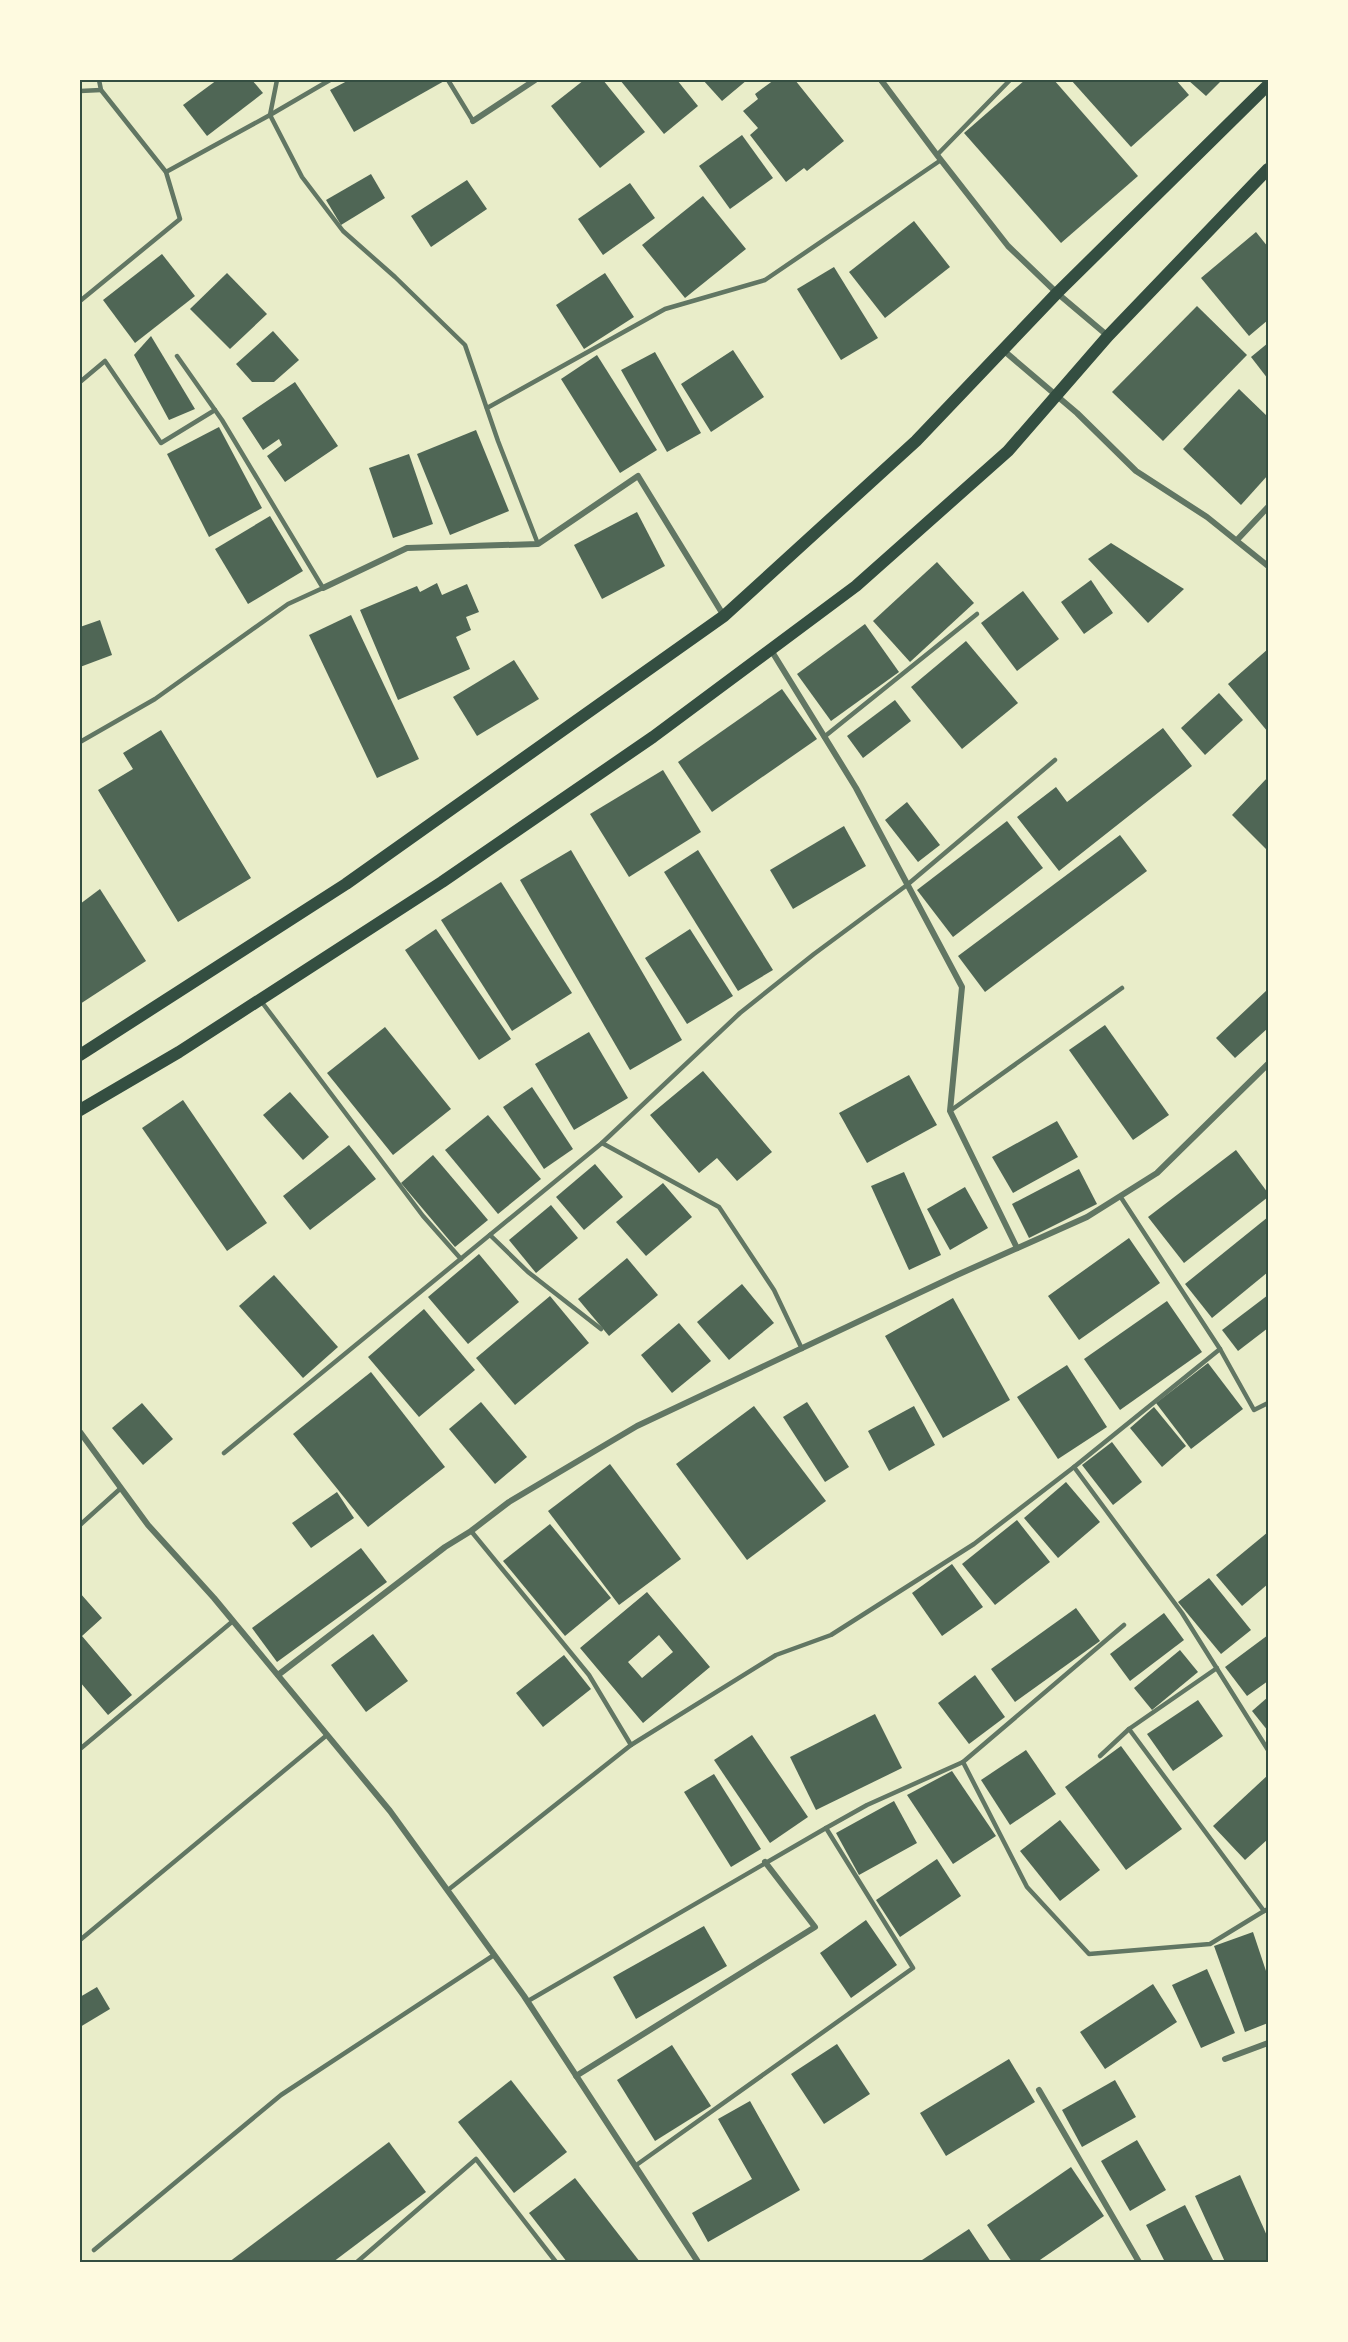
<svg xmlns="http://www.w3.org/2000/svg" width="1348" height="2342" viewBox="0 0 1348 2342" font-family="'Roboto Condensed',sans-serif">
<rect width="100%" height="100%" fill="#e9edc9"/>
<g fill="#4f6655" fill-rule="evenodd">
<path d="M217,80h35l11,13 -56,43 -24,-31z"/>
<path d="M349,80h97l-92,52 -24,-42z"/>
<path d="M584,80h19l42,52 -45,36 -49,-62z"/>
<path d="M620,80h57l21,26 -34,28z"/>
<path d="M703,80h44l-25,21z"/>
<path d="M774,80h21l49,61 -37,30 -3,-3 -18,14 -36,-47 8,-7 -15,-17 15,-12 -3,-5z"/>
<path d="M1025,80h29l84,96 -77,67 -97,-110z"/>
<path d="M1071,80h105l13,15 -58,52z"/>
<path d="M1188,80h34l-16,16z"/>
<path d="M742,135l31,43 -43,31 -31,-43z"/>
<path d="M371,174l14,24 -44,27 -15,-25z"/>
<path d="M467,180l20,29 -56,38 -20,-31z"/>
<path d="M630,183l25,35 -52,37 -25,-36z"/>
<path d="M703,196l43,53 -61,49 -43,-53z"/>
<path d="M914,221l36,46 -65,51 -36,-46z"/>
<path d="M1256,232l12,15v73l-19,16 -48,-58z"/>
<path d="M162,254l33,42 -60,47 -32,-43z"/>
<path d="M834,267l44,71 -37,22 -44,-71z"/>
<path d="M227,273l40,41 -37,35 -40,-40z"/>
<path d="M605,273l29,44 -50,32 -28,-44z"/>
<path d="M1197,306l50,49 -84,86 -51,-49z"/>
<path d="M273,331l26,29 -25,22h-22l-16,-18z"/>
<path d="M151,336l44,73 -26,11 -35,-65z"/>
<path d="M1268,343v36l-17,-22z"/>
<path d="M733,350l31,47 -53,35 -30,-48z"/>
<path d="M655,352l46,81 -34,19 -46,-82z"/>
<path d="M597,355l60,95 -37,23 -59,-94z"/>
<path d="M295,382l43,64 -53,36 -18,-26 15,-11 -3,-6 -16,11 -21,-32z"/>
<path d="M1239,389l29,28v58l-27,30 -58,-56z"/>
<path d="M219,427l43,81 -53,29 -42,-83z"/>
<path d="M476,430l33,81 -59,24 -33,-81z"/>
<path d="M409,454l24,70 -40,14 -24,-70z"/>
<path d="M637,512l28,54 -63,33 -28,-54z"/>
<path d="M270,516l33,55 -55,33 -33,-55z"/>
<path d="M1111,543l73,46 -36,34 -60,-64z"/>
<path d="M937,562l37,41 -64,59 -37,-41z"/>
<path d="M1091,580l22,33 -29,21 -23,-32z"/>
<path d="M437,583l5,12 25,-11 12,28 -13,5 5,13 -15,7 14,32 -72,31 -38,-90 57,-24 3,6z"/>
<path d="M1023,591l36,48 -42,32 -36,-48z"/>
<path d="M351,615l68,144 -42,19 -68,-143z"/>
<path d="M100,620l12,35 -32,12v-40z"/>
<path d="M865,624l34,48 -68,49 -34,-47z"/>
<path d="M966,641l52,62 -56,46 -51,-62z"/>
<path d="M1268,649v83l-40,-48z"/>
<path d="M514,660l25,39 -62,37 -24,-39z"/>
<path d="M782,689l35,50 -105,73 -34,-50z"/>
<path d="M1219,693l24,27 -38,35 -24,-27z"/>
<path d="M895,700l16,21 -48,37 -16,-22z"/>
<path d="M1163,728l29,38 -133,105 -42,-54 39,-30 11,15z"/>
<path d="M161,730l90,148 -73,44 -80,-132 35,-21 -10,-16z"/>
<path d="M663,770l38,62 -72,45 -39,-63z"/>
<path d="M1268,777v74l-36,-36z"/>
<path d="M907,802l33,43 -22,17 -33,-42z"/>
<path d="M1007,821l36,47 -90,69 -36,-47z"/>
<path d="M844,826l22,40 -73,43 -23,-39z"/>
<path d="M1120,835l27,36 -162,121 -27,-36z"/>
<path d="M571,850l111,190 -52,30 -110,-190z"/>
<path d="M698,850l75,120 -35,21 -74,-119z"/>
<path d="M501,882l71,111 -60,38 -71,-111z"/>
<path d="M100,889l46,72 -66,43v-100z"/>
<path d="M436,929l75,110 -32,21 -74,-110z"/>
<path d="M690,929l43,67 -46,28 -42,-66z"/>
<path d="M1267,990l1,38 -33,30 -19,-20z"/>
<path d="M1105,1025l64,90 -36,25 -64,-90z"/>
<path d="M385,1027l66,82 -58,46 -66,-82z"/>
<path d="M589,1032l39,66 -54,32 -39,-66z"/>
<path d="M703,1071l69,81 -35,29 -20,-23 -18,15 -49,-58z"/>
<path d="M909,1075l28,50 -70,38 -28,-50z"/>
<path d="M532,1087l41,62 -29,20 -41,-62z"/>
<path d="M290,1092l39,45 -26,23 -40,-45z"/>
<path d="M183,1100l84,123 -40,28 -85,-123z"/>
<path d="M488,1115l53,64 -43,35 -53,-64z"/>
<path d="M1057,1121l21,36 -65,36 -21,-36z"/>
<path d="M349,1145l27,34 -66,51 -27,-34z"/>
<path d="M1236,1150l32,43v4l-84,66 -36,-46z"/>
<path d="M433,1155l55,65 -33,27 -54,-64z"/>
<path d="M595,1164l28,33 -39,33 -28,-33z"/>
<path d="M1079,1169l18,35 -68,34 -17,-34z"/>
<path d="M904,1172l37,83 -32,15 -38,-84z"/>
<path d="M663,1183l29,34 -46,39 -30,-34z"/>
<path d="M965,1187l23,41 -38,22 -23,-41z"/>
<path d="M551,1205l27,33 -42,35 -27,-33z"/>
<path d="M1268,1217v55l-56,46 -27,-34z"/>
<path d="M1129,1238l31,45 -81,57 -31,-44z"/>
<path d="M479,1254l40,48 -51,42 -40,-47z"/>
<path d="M627,1258l31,37 -49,41 -31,-37z"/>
<path d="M274,1275l64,72 -35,31 -64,-72z"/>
<path d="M742,1284l32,39 -45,37 -32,-38z"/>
<path d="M1268,1295v33l-30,23 -16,-21z"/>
<path d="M550,1296l39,47 -74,62 -39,-47z"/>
<path d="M953,1298l57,102 -67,38 -58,-102z"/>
<path d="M1167,1301l35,51 -82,58 -36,-51z"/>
<path d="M424,1309l51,61 -56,47 -51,-60z"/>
<path d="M679,1323l32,38 -39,32 -31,-38z"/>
<path d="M1208,1363l35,46 -52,40 -35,-46z"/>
<path d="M1067,1365l40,62 -49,32 -41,-62z"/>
<path d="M371,1372l74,95 -77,60 -75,-93z"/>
<path d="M481,1402l46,55 -32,27 -46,-55z"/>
<path d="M807,1402l42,65 -24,15 -42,-65z"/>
<path d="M142,1403l31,36 -30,26 -31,-37z"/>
<path d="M754,1406l72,95 -79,59 -71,-96z"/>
<path d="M914,1406l21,39 -46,26 -21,-40z"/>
<path d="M1154,1407l32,39 -24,21 -32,-39z"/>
<path d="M1112,1442l30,40 -29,23 -31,-40z"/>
<path d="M610,1464l71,95 -62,46 -71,-94z"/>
<path d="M1066,1482l34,40 -42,36 -34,-40z"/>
<path d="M337,1492l17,26 -43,30 -19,-25z"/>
<path d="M1017,1520l33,42 -55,43 -33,-41z"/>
<path d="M550,1524l61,74 -46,38 -62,-75z"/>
<path d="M1268,1532v52l-26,22 -26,-31z"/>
<path d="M361,1548l26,34 -110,80 -25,-34z"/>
<path d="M952,1564l31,43 -41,29 -30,-43z"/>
<path d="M1209,1578l42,52 -30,24 -43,-52z"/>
<path d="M647,1592l63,75 -67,56 -63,-75zM659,1635l14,17 -31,26 -14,-16z"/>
<path d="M80,1593l22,25 -20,18 50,59 -24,20 -28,-33z"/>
<path d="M1076,1608l24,33 -85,61 -24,-33z"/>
<path d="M1164,1613l20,27 -54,41 -20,-27z"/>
<path d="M373,1634l35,47 -42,31 -35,-47z"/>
<path d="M1268,1635v46l-21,15 -22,-29z"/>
<path d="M1180,1650l18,22 -46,38 -18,-22z"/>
<path d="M564,1655l27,34 -48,38 -27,-34z"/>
<path d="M975,1675l30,42 -36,27 -31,-41z"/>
<path d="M1268,1697v34l-16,-20z"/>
<path d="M1198,1700l25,36 -50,35 -26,-37z"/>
<path d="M875,1714l27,54 -86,42 -26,-53z"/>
<path d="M752,1735l56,82 -38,26 -56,-83z"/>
<path d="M1121,1746l61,83 -56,41 -61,-83z"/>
<path d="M1026,1750l30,44 -46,31 -29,-45z"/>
<path d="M952,1771l44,65 -43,28 -46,-69z"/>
<path d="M714,1774l47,75 -30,18 -47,-75z"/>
<path d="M1268,1775v64l-23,21 -32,-34z"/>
<path d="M894,1801l23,42 -58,32 -23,-42z"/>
<path d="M1060,1820l40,50 -40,31 -40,-50z"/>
<path d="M937,1859l24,37 -61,41 -24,-37z"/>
<path d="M866,1920l31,45 -46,33 -31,-45z"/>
<path d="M704,1926l23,40 -91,53 -23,-42z"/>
<path d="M1253,1932l15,45v46l-23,9 -31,-86z"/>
<path d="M1207,1969l28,64 -34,15 -29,-63z"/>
<path d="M1153,1984l24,38 -72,47 -25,-37z"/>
<path d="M97,1987l13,22 -30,18v-30z"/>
<path d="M837,2044l33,50 -46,30 -33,-50z"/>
<path d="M672,2045l39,61 -56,35 -38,-61z"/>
<path d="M1009,2059l26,43 -89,54 -26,-43z"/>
<path d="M511,2080l56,72 -53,41 -56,-71z"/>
<path d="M1115,2080l21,37 -54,30 -20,-37z"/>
<path d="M750,2101l50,89 -92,52 -16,-29 60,-34 -34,-60z"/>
<path d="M1137,2140l29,50 -36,21 -29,-50z"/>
<path d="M389,2142l37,50 -93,70h-104z"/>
<path d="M1071,2167l33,49 -67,46h-25l-25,-37z"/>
<path d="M1240,2175l28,63v24h-43l-30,-66z"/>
<path d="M575,2178l65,84h-73l-38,-49z"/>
<path d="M1185,2205l29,57h-49l-19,-37z"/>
<path d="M969,2229l22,33h-72z"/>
</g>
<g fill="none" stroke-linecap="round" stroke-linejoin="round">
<g stroke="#617663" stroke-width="4.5">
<path d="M277,80l-7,35 32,62 41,54 52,46 70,68 33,96 40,103"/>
<path d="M448,80l25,41"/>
<path d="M80,91l21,-1"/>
<path d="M937,155l73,-75"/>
<path d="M166,172l104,-57 60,-35"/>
<path d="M80,301l100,-82 -14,-47 -65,-82 -2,-10"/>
<path d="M80,382l25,-21 56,82 54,-33"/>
<path d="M487,408l178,-99 100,-29 176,-120"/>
<path d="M824,737l153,-123"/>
<path d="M80,742l75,-43 133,-95 35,-16 -101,-168 -45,-64"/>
<path d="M261,1001l162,215 38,43"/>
<path d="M950,1111l172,-123"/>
<path d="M602,1143l117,64 55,83 28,59"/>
<path d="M1120,1196l100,153 34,61 14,-7"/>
<path d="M490,1235l38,37 73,57"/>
<path d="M224,1453l378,-310 138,-130 74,-59 93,-69 148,-125"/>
<path d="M1074,1467l108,146 86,137"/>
<path d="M80,1525l41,-37"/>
<path d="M471,1531l118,144 42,70"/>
<path d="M1129,1729l135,182 4,-2"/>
<path d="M80,1749l153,-128"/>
<path d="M1100,1756l29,-27 88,-61"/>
<path d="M963,1762l64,125 62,67 121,-10 54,-33"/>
<path d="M448,1890l183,-145 145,-90 55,-20 143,-91 100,-77 146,-118"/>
<path d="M80,1940l247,-205"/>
<path d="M528,2001l298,-173 41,-23 96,-43 161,-137"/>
<path d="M635,2166l278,-198 -87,-140"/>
<path d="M94,2250l187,-155 213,-140"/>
<path d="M357,2262l119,-103 80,103"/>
</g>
<g stroke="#617663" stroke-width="6">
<path d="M881,80l56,75 71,91 49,47 51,43"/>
<path d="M473,121l62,-41"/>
<path d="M1003,350l74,63 59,58 71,46 61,49"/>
<path d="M1237,540l31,-33"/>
<path d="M323,588l84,-40 131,-4 100,-68 86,140"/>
<path d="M771,650l85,138 106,199 -12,124 67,137"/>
<path d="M80,1432l68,93 66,73 176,213 134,185 174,266"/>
<path d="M278,1675l167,-128 26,-16 38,-29 128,-76 320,-151 130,-58 70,-44 111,-109"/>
<path d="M1225,2059l43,-16"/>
<path d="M576,2076l239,-149 -50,-65"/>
<path d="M1039,2090l100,172"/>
</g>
<g stroke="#344e41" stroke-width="12">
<path d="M80,1055l266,-171 378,-268 192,-175 141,-148 211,-208"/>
<path d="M80,1110l99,-58 263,-170 211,-145 203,-151 152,-135 100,-115 160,-167"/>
</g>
</g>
<rect width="1348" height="2342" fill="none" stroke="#fefae0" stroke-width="162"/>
<rect x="81" y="81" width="1186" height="2180" fill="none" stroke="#344e41" stroke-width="2"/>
</svg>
